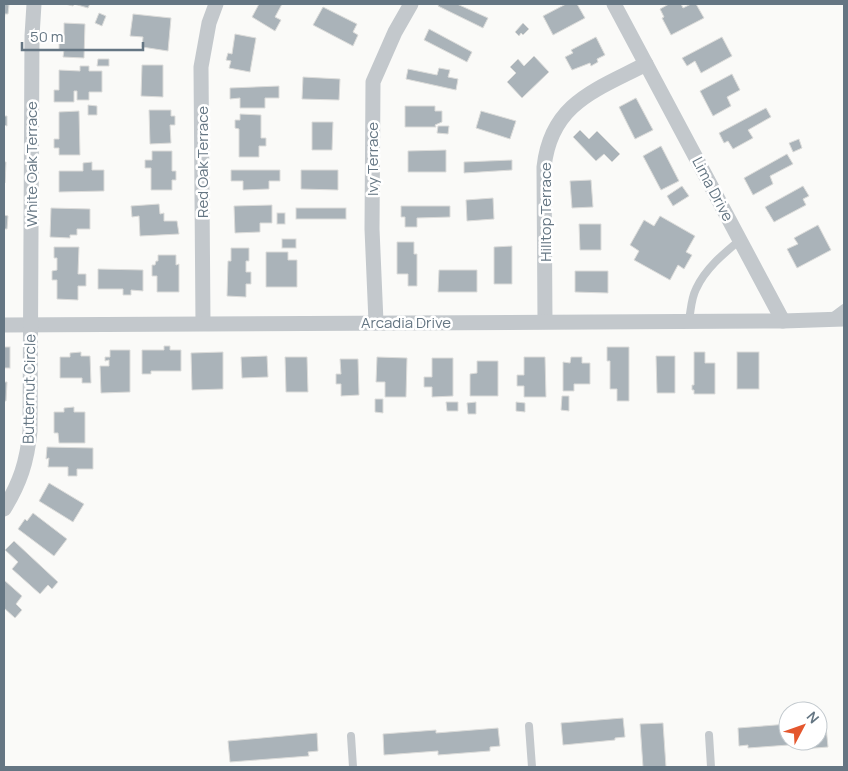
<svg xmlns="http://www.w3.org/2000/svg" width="848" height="771" viewBox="0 0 848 771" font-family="Manrope,sans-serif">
<rect width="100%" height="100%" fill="#fafaf8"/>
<g fill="#aab3b9" stroke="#dcdcda">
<path d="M4,4l5,1 -1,9h-3l-1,8z"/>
<path d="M65,4h25l-2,4 -14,-4 -1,2z"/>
<path d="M259,4h23l-7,13 6,3 -6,11 -23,-14z"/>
<path d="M439,4h18l31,14 -5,10 -45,-22z"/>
<path d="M566,4h11l8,14 -32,17 -10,-19z"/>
<path d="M669,4h12l2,4 8,-4h5l8,14 -33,17 -9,-17 2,-1 -4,-8z"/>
<path d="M323,7l34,17 -4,8 5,3 -5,11 -40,-21z"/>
<path d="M99,13l7,3 -4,10 -7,-3z"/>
<path d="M133,14l38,4 -3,33 -26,-4 1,-10 -13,-1z"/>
<path d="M64,23l21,1 -1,34 -21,-1 1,-7h-5v-8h5z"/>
<path d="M523,23l6,6 -6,6 -2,-2 -2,3 -4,-4z"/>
<path d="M429,29l43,23 -5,10 -43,-22z"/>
<path d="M235,34l21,4 -6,34 -21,-4 2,-7 -5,-1 2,-7 4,1z"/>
<path d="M596,37l9,18 -8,4 1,3 -7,4 -1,-3 -18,7 -7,-13 8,-4 -2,-3z"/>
<path d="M722,37l10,19 -31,17 -6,-12 -8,5 -5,-8z"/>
<path d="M534,56l15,16 -27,26 -15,-16 9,-9 -6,-6 8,-8 6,7z"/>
<path d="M98,59h11v7h-12z"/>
<path d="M142,65h21v32l-22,-1z"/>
<path d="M80,66h9v5h13v21h-13v8h-12v-9h-3v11h-20v-12h5v-20l21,1z"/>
<path d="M439,68l11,2 -2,7 10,2 -2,11 -50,-11 2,-10 29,6z"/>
<path d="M732,74l8,16 -13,7 4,9 -18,10 -13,-25z"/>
<path d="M303,77l37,2 -1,21 -37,-1z"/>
<path d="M279,86v12h-14v10h-25v-10l-10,1v-11z"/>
<path d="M636,98l17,32 -18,9 -16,-32z"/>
<path d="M88,105l9,1v9h-9z"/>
<path d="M405,106h30v5h7v11l-7,3 1,2h-31z"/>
<path d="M766,108l5,9 -23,13 5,8 -20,11 -5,-8 -4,2 -5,-10z"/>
<path d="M149,110h22v6h4v9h-5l1,18 -21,1z"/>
<path d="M79,111l1,44h-21v-7h-5v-9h5v-27z"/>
<path d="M481,111l35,10 -6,18 -34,-11z"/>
<path d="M240,114l21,1v23h5v8h-7v11h-20v-28l-4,-1v-8h5z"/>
<path d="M4,116h3v10l-3,-1z"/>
<path d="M312,122h21l-1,28h-20z"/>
<path d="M438,126h11l-1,8 -11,-1z"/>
<path d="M580,130l9,9 8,-8 23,23 -8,8 -8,-8 -8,7 -23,-24z"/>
<path d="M799,139l3,9 -9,4 -4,-9z"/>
<path d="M661,146l18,35 -18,9 -18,-34z"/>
<path d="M446,150v22h-38v-21z"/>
<path d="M152,151h20v20h4v9h-4v10h-21v-22h-6v-8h7z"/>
<path d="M787,154l6,10 -23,12 3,8 -20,11 -9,-17z"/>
<path d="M512,160v10l-48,3v-11z"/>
<path d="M4,162h2l-1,21h-1z"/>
<path d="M92,162v8h12v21l-45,1v-21h24v-8z"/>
<path d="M231,170h49v11h-11v8l-26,1v-9h-12z"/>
<path d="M301,170h37v20l-37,-1z"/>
<path d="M591,180l2,27 -21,1 -2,-27z"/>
<path d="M682,186l7,10 -16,10 -6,-10z"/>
<path d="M803,186l6,10 -6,3 3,6 -32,17 -9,-15z"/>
<path d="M493,198l1,21 -27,2 -1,-21z"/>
<path d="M159,204l1,10 4,-1v8h13l2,13 -39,2 -1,-20 -7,1 -1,-11z"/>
<path d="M272,205v18h-12v9l-25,1 -1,-27z"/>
<path d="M401,206h49v11l-33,1v9h-12v-10h-4z"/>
<path d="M51,208l39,1v20h-13v6h-7v3l-20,-1z"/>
<rect x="296" y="208" width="50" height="11"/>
<rect x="277" y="213" width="8" height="11"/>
<path d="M4,215l4,1 -1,13h-3z"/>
<path d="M660,216l35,20 -9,16 6,3 -8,14 -6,-4 -8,15 -36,-20 5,-9 -9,-6 14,-25 10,6z"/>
<path d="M579,224h22v26h-21z"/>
<path d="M818,225l13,25 -34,18 -10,-19 11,-5 -4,-6z"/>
<rect x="282" y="239" width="14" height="9"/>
<path d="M397,242h17v12h3v32h-9v-12h-11z"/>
<path d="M512,246v38h-18v-37z"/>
<path d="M54,247h25l-1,27h8v12h-8v14l-21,-1v-19h-5v-9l5,-1v-12h-3z"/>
<path d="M231,248h18v13h-3v11h5v12h-5v13l-19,-1 1,-35h3z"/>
<path d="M266,252h22v8h9v27h-31z"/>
<path d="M158,255h18v10l3,-1v28h-22v-16h-5v-11h3l1,-4h2z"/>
<path d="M98,269l45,1v21l-12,-1v5h-8v-6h-25z"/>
<path d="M439,270h38v22h-39z"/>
<path d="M575,271h33v22l-33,-1z"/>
<path d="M164,346h6v4h11v21h-30v3h-9v-24h22z"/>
<rect x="4" y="347" width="6" height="21"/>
<path d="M607,347h22v54h-12v-12h-7v-28h-3z"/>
<path d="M110,350h20v42l-29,1 -1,-27h9v-6l-4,1v-4h5z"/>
<path d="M81,352v4h9l1,27h-9v-5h-22v-21h10v-4z"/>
<path d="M223,352v37l-31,1 -1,-37z"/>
<path d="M694,352h11v11h10v31h-21v-4h-2v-5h2z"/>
<rect x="737" y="352" width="22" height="37"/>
<path d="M267,356l1,21 -26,1 -1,-21z"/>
<path d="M656,356h19v37h-18z"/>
<path d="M285,357h22l1,35h-22z"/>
<path d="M377,357l30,1 -1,39h-21v-15h-9z"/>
<path d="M524,357h21l1,40h-22v-11h-7v-11h7z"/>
<path d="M571,357h11v6h8v21h-16v7h-11v-29l7,1z"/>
<path d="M432,358h21v38l-21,1v-10h-8v-10h8z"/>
<path d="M340,359h18l1,36 -18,1v-12h-5v-10h5z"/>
<path d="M477,361h21v35h-28v-22l7,-1z"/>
<path d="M4,382h3l-1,19h-2z"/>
<path d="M562,396h7v15l-8,-1z"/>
<path d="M375,399h8v14l-8,-1z"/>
<path d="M446,402h12v9h-11z"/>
<path d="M476,402v12h-8l-1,-11z"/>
<path d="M516,402l9,1v9l-9,-1z"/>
<path d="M74,407v5h11v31h-26l-1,-10h-4v-21h10v-4z"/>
<path d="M47,447l46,1v21h-16v7h-9v-9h-20l1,-9 -3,1z"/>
<path d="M49,483l35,21 -11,18 -34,-21z"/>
<path d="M33,513l34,26 -13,17 -36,-27 7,-10 2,2z"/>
<path d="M14,541l44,41 -6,7 -4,-4 -8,9 -28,-25 6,-7 -13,-12z"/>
<path d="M4,580l18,16 -6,8 6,6 -7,8 -11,-10z"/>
<path d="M623,718l2,19 -10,1v2l-52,5 -2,-22z"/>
<path d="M663,723l3,44h-23l-3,-43z"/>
<path d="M788,724v17h30v-15h8l2,21 -26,2v-5l-54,4v-3l-9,1 -1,-18z"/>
<path d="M498,728l2,18 -10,1v4l-52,4v-4l-54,4 -1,-21 53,-4v3z"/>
<path d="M317,733l1,18 -10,1 1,4 -79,6 -2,-21z"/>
</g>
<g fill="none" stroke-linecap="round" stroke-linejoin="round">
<g stroke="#c3c8cc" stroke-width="8">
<path d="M832,317l12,-9"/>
<path d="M689,320c2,-10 2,-21 7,-31 9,-20 27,-35 44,-49"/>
<path d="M529,726l3,41"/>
<path d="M709,735l2,32"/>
<path d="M351,736l2,31"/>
</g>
<g stroke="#c3c8cc" stroke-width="15">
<path d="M614,4l169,317 61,-2"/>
<path d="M545,321l-1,-154c7,-64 52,-77 102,-103"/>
<path d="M376,322l-4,-93 1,-147 22,-50 16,-28"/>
<path d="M203,323l-2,-256 8,-44 7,-19"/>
<path d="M4,325l779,-4"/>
<path d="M4,509c16,-26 23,-47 26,-78l2,-395 2,-32"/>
</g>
</g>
<g text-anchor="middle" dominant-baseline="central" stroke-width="5" stroke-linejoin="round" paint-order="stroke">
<g font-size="15" fill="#657683" stroke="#fff">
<text transform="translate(372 159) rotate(-90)">Ivy Terrace</text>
<text transform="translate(202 162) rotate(-90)">Red Oak Terrace</text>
<text transform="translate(31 164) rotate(-90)">White Oak Terrace</text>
<text transform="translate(713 189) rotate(62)">Lima Drive</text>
<text transform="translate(545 212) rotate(-90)">Hilltop Terrace</text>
<text x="406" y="322">Arcadia Drive</text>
<text transform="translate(29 389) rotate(-89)">Butternut Circle</text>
</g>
</g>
<rect width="848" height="771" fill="none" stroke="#657683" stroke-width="10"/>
<g transform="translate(803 726) rotate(49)"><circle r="24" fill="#ffffff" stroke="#c1c8cd"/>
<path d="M0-4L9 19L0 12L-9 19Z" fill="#e4572e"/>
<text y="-8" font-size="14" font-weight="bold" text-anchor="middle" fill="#657683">N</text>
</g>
<path d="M22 42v8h121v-8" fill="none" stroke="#657683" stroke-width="2.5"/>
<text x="30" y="42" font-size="15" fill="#657683" stroke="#ffffff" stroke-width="4" paint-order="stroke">50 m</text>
</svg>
